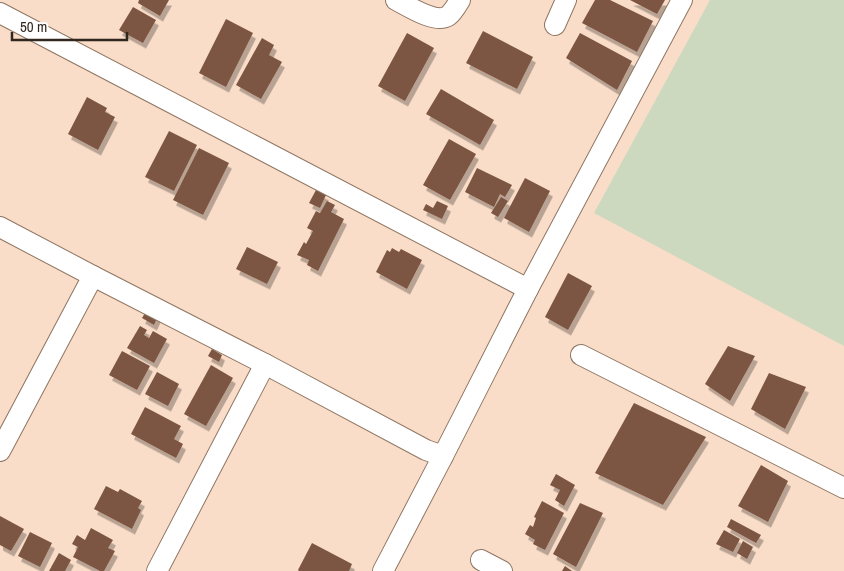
<svg xmlns="http://www.w3.org/2000/svg" width="844" height="571" viewBox="0 0 844 571" font-family="'Archivo Narrow',sans-serif">
<defs>
<filter id="shadow"><feDropShadow dx="3" dy="5.5" stdDeviation="0" flood-color="#0004"/></filter>
</defs>
<rect width="100%" height="100%" fill="#f9ddc8"/>
<path fill="#cdd9bf" d="M710,0h134v346l-250,-133z"/>
<g fill="#7b5642" filter="url(#shadow)">
<path d="M139,0h30l-9,16 -22,-13z"/>
<path d="M595,0h15l43,21 -16,31 -55,-29z"/>
<path d="M630,0h35l-8,14z"/>
<path d="M133,7l23,13 -13,23 -24,-13z"/>
<path d="M226,19l27,14 -27,54 -27,-14z"/>
<path d="M483,31l50,26 -16,32 -51,-26z"/>
<path d="M407,33l27,15 -29,53 -27,-15z"/>
<path d="M580,33l52,28 -15,29 -51,-32z"/>
<path d="M262,38l12,7 -5,10 13,7 -21,37 -25,-14z"/>
<path d="M441,89l53,31 -14,25 -54,-31z"/>
<path d="M87,97l20,11 -2,4 10,5 -17,33 -30,-16z"/>
<path d="M169,131l28,14 -23,46 -29,-14z"/>
<path d="M449,139l27,15 -26,46 -27,-15z"/>
<path d="M199,148l30,15 -26,52 -30,-15z"/>
<path d="M477,168l35,17 -7,12 -5,-3 -6,13 -29,-15z"/>
<path d="M525,178l25,13 -21,41 -25,-14z"/>
<path d="M316,190l10,5 -6,13 -11,-5z"/>
<path d="M501,197l7,4 -10,16 -7,-4z"/>
<path d="M327,201l8,4 -4,7 13,7 -26,52 -11,-6 2,-5 -12,-5 7,-13 2,2 7,-13 -6,-3 9,-17 4,2z"/>
<path d="M437,201l11,5 -6,13 -19,-9 3,-6 7,4z"/>
<path d="M247,247l31,15 -11,22 -31,-15z"/>
<path d="M392,248l7,4 2,-3 21,11 -15,29 -31,-17 11,-22 3,2z"/>
<path d="M568,273l24,13 -24,44 -23,-13z"/>
<path d="M147,310l11,6 -4,9 -12,-7z"/>
<path d="M140,326l7,4 -3,5 5,3 4,-7 14,8 -13,24 -27,-15z"/>
<path d="M728,346l27,10 -25,45 -25,-17z"/>
<path d="M212,349l10,6 -3,7 -11,-6z"/>
<path d="M122,351l28,15 -13,24 -28,-15z"/>
<path d="M211,365l22,13 -27,48 -22,-12z"/>
<path d="M157,372l22,12 -11,22 -23,-12z"/>
<path d="M769,373l37,14 -21,42 -34,-20z"/>
<path d="M634,403l72,34 -43,68 -68,-32z"/>
<path d="M145,407l36,19 -7,13 9,5 -7,14 -45,-24z"/>
<path d="M761,465l27,16 -20,41 -30,-16z"/>
<path d="M556,474l19,11 -11,21 -9,-6 5,-10 -10,-5z"/>
<path d="M106,486l12,6 2,-3 22,12 -4,7 3,2 -9,19 -38,-20z"/>
<path d="M542,501l22,12 -19,37 -12,-6 2,-4 -10,-6 5,-9 3,2 3,-9 -2,-1z"/>
<path d="M580,503l23,10 -27,54 -23,-13z"/>
<path d="M0,516l24,13 -13,22 -11,-6z"/>
<path d="M731,519l30,16 -5,8 -29,-16z"/>
<path d="M91,528l22,12 -5,8 7,3 -11,20h-4l-27,-14 5,-10 -6,-3 5,-9 8,5z"/>
<path d="M724,530l16,9 -7,13 -17,-8z"/>
<path d="M30,532l22,11 -12,24 -22,-11z"/>
<path d="M743,541l10,6 -6,12 -10,-6z"/>
<path d="M312,543l40,21 -3,7h-50l-1,-1z"/>
<path d="M59,553l12,7 -6,11h-16z"/>
<path d="M565,566l7,5h-10z"/>
</g>
<g fill="none" stroke-linecap="round" stroke-linejoin="round">
<g stroke="#8f7663" stroke-width="22">
<g id="minor">
<path d="M396,0c12,6 39,24 52,16 5,-4 9,-11 12,-16"/>
<path d="M0,13l528,276"/>
<path d="M555,25l11,-25"/>
<path d="M0,227l93,49 172,88 161,86 17,6"/>
<path d="M581,355l263,133"/>
<path d="M0,451l93,-175"/>
<path d="M481,560l21,11"/>
<path d="M157,571l108,-207"/>
<path d="M383,571l60,-115 85,-167 154,-289"/>
</g>
</g>
<use href="#minor" stroke="#fff" stroke-width="20"/>
</g>
<path d="M12 32v8h115v-8" fill="none" stroke="#32271f" stroke-width="2.5"/>
<text x="20" y="32" font-size="15" fill="#32271f" stroke="#ffffff" stroke-width="4" paint-order="stroke">50 m</text>
</svg>
